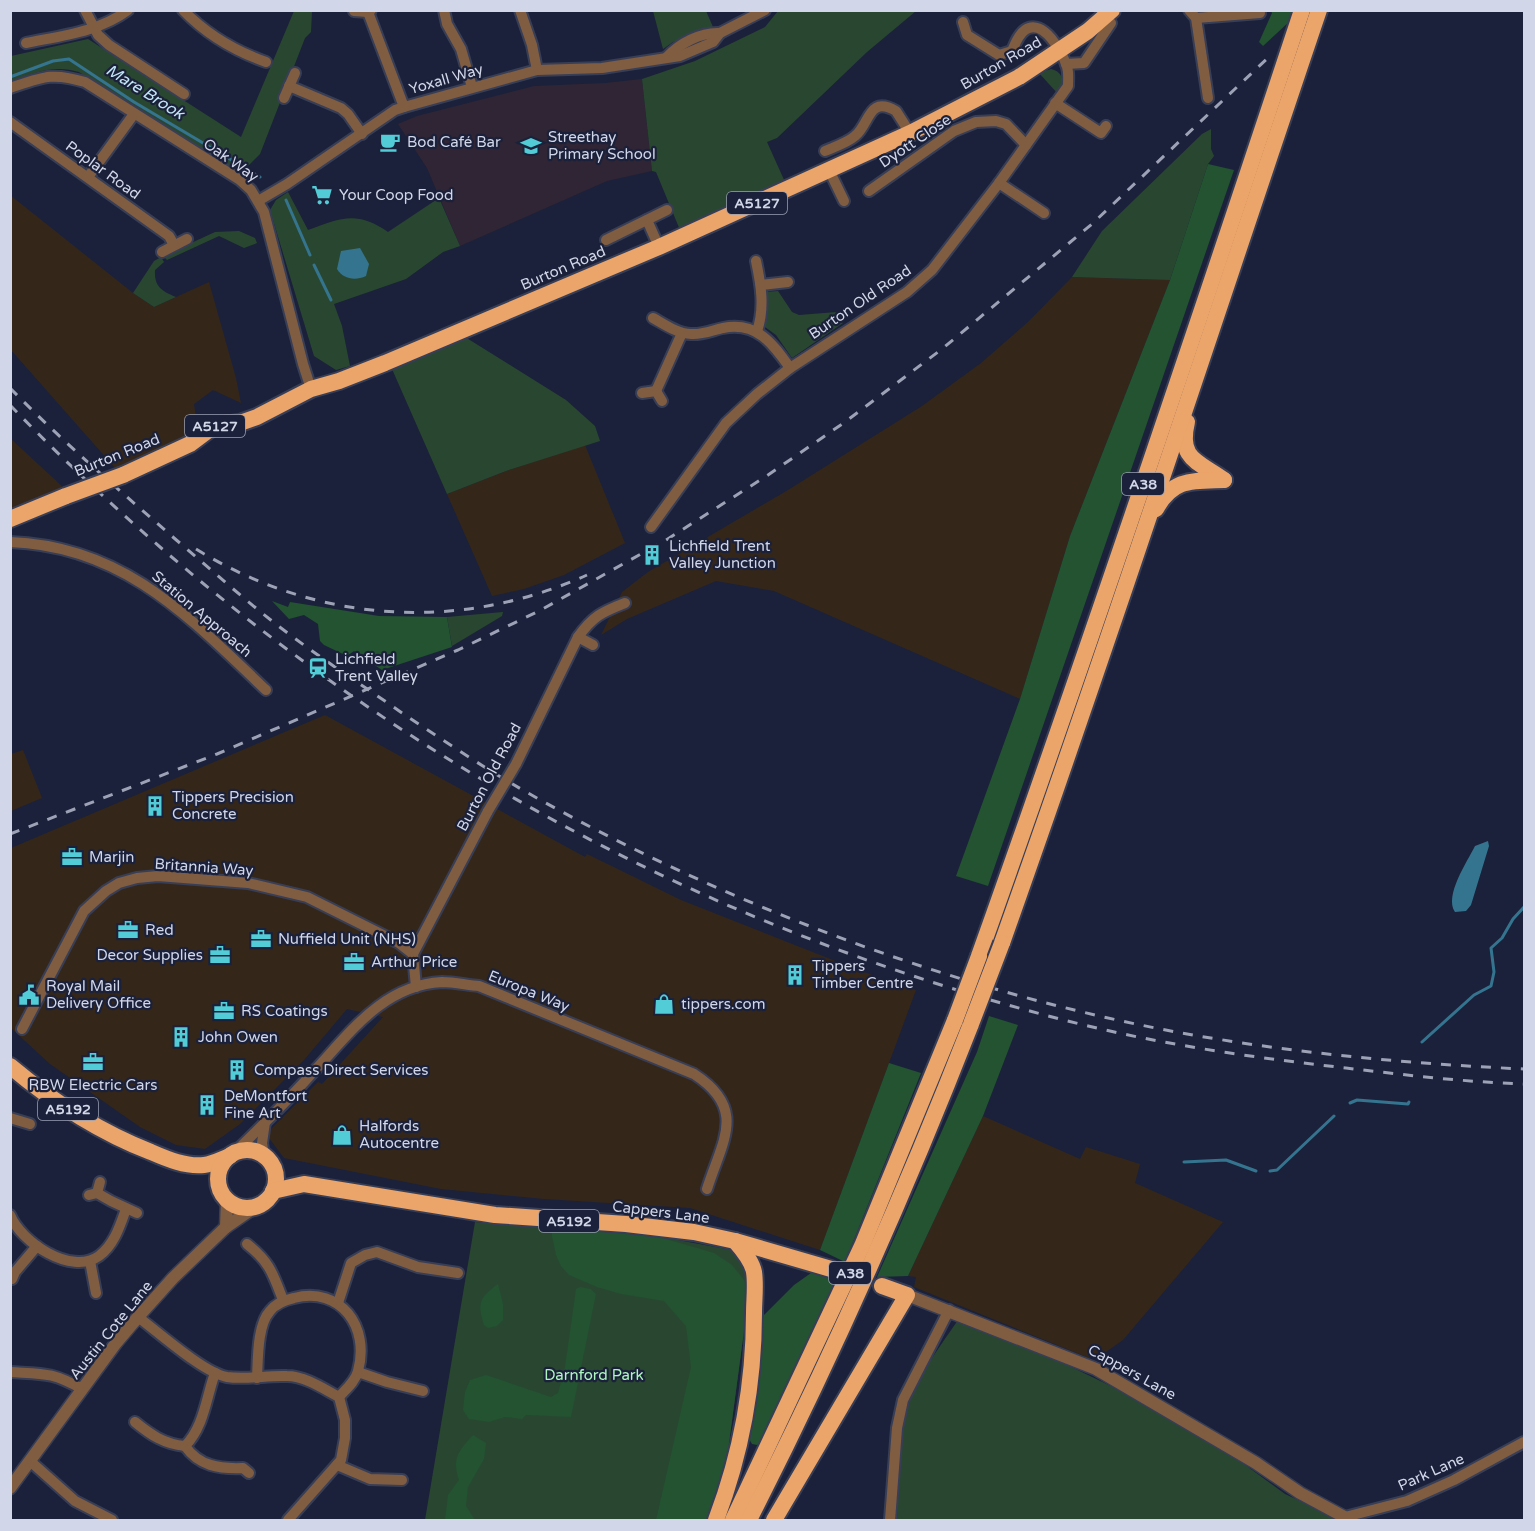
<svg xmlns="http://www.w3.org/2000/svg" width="1535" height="1531" viewBox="0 0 1535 1531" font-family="'Varela Round',sans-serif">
<rect width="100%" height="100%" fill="#1b213a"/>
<g fill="#34271a">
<path d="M10,195l123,98 21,14 55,-25 27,96 5,25 -28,-13 -19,14 3,20 -6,10 -22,14 -53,21 -105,-119z"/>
<path d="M1072,277l98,3 -100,256 -50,163 -246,-108 -58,-10 -89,38 -26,16 21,-43 26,-20 140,-82 134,-84 59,-43 48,-42z"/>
<path d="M11,439l55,51 -55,22z"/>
<path d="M585,445l40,98 -61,32 -40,14 -32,7 -45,-102 59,-23z"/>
<path d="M325,715l260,142 2,-3 94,46 177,70 58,20 -96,260 -130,-42 -146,-9 -103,-10 -157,-31 -18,-24 52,-52 4,2 61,-67 -36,-8 -43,51 -64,64 -35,25 -29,-4 -36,-18 -90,-63 -39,-36v-180z"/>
<path d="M23,750l19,48 -31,13v-57z"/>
<path d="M983,1116l97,43 6,-12 54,17 -5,19 88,39 -100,118 -20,14 -14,4 -175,-71 2,-10 -8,-1z"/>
</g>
<path fill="#302534" d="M642,79l10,92 -45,10 -147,65 -33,-78 -29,-44 19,-8 117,-30 71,-3z"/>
<g fill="#294730">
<path d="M294,11h18l-1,21 -6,6 -45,116 -21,21 -160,-103c-25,-8 -45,1 -68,9v-25l77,-17 153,98z"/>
<path d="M653,11h53l7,16 -40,15 -10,7z"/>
<path d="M778,11h138l-49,41 -90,86 -10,4 18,40 -105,48 -24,-58 -4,-1 -10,-92 53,-18 70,-34z"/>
<path d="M1051,69c13,3 14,15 7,25l-19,-21z"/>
<path d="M1211,129v20l3,7 -6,8 -38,116 -98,-3 30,-46 100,-97z"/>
<path d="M288,192l20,38c32,-12 49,-20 80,2l51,-34 21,48 -17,6 -37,27 -72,25 8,22 8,40 -14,4 -22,-14 -44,-146 6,-10z"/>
<path d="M239,231l16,7 2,5 -13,5 -25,-12 -52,24 -4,-4 52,-24z"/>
<path d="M161,257l3,5 -9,8c-1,17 7,21 21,27l-22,10 -21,-14 21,-32z"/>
<path d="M778,291l14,21 7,3 38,-3 6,11 -51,35 -16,-23 -11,-8v-35z"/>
<path d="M465,337l101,63 29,26 5,15 -94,30 -59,23 -55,-125z"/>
<path d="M503,612l-1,4 -50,30 -5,-29z"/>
<path d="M475,1222l181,14 76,14 10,7 5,17v34l-20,150 -19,62h-283z"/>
<path d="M958,1320l99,40 62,30 110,63 56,41 56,26h-444c2,-39 -1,-83 13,-120 11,-29 31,-55 48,-80z"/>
</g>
<g fill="#235330">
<path d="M1271,11h22l-4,11 -26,24 -4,-4 13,-29z"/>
<path d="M1208,164l26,6 -246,716 -32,-10 64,-177 50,-163 100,-256z"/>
<path d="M272,601l16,6 2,-5 89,14 68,1 5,30 -70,23 -28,-19 -7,5 -23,-11 -4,-4 -2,-17 -14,-9 -15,4z"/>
<path d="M989,1016l29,9 -35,91 -75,160 -31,1 100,-225z"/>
<path d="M889,1063l32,10 -76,189 -25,-12z"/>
<path d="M552,1228l104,8 58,17 18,12 12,15 3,6v22l-20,150 -19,62h-52l35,-153 -5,-41 -22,-25 -43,-7 -24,-7 -28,-12 -8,-9 -5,-11 -4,-19z"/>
<path d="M811,1273h12l15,7 -77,162 -4,3 -5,-1 -3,-5 12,-86 1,-36 32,-32z"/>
<path d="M498,1284l5,20v16l-6,6 -9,2 -4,-3c-7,-22 -5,-27 14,-41z"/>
<path d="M580,1287l11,2 5,5 -25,123 -45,-2 -4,4 -17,-2 -16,5 -20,-3 -6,-9 2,-18 5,-12 16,-5 65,22 7,-4 7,-26 11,-78z"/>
<path d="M473,1435l13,8 -2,16 -16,28 -2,19 9,14h-30l3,-25 11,-15c-7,-22 -1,-28 14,-45z"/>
</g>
<g fill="#35748f">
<path d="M360,248l9,16 -3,12c-11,5 -23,3 -29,-7l4,-18z"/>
<path d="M1488,841l1,5 -18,59 -5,6 -11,1c-11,-16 12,-50 20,-66z"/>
</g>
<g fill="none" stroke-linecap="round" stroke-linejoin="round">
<g stroke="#35748f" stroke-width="3">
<path d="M10,77l43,-16 16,-2 65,43 126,75"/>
<path d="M286,200l24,55"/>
<path d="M314,265l17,35"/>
<path d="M1422,1042l52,-47 17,-9 3,-14 -3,-24 11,-10 11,-19 11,-12"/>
<path d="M1350,1103l7,-3 51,4 1,-2"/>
<path d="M1184,1162l42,-2 30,11"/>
<path d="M1270,1171l7,-1 57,-54"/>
</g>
<g stroke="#383e56" stroke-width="14">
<g id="minor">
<path d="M85,10l13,25 11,10 75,49"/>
<path d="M183,10c23,24 52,41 83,52"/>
<path d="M444,10l3,14 14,25 11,38"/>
<path d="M520,10l12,35 5,25"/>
<path d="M1189,10l7,8 12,80"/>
<path d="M354,11l14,1 3,-2"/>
<path d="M368,12l36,95"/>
<path d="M1196,18l64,-5"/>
<path d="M26,43c34,-7 73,-11 102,-33"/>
<path d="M667,57c13,-14 34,-25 53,-24"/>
<path d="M1066,64l18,-1 27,-40"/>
<path d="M289,86l52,22 7,6 14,20"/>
<path d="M10,88c33,-11 42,-16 75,-6l155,98 11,10 13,22 39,152 8,25"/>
<path d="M284,98l11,-25"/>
<path d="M1055,103l46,30 5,-7"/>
<path d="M10,122l159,114 5,9"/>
<path d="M825,151c9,-4 22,-8 30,-15 15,-12 13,-41 41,-25l14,22"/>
<path d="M829,170l15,31"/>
<path d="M88,177l46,-63"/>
<path d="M999,183l45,30"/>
<path d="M869,191l85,-60 22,-9 20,-1 10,3 20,21"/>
<path d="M258,201l29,-17 108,-74 9,-3 133,-37 65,-2 78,-12 33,-14 7,-9 45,-23"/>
<path d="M647,220l12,27"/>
<path d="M606,240l61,-30"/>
<path d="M162,252l25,-13"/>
<path d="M756,261c5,24 9,47 1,70"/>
<path d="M761,285l27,-3"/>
<path d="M653,318c11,6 25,16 38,16 11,1 22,-4 32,-6 34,-7 50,16 67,40"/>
<path d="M656,391l26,-58"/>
<path d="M642,393l14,-2 6,10"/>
<path d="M651,527l75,-104 31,-29 33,-26 117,-76 25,-22 67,-87 69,-97c0,-7 1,-13 -1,-19 -4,-14 -24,-50 -42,-37 -7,5 -10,14 -13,21l-13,4 -32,-20 -4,-13"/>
<path d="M10,542c114,4 179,75 256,148"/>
<path d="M578,637l15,8"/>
<path d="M516,764l62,-127c15,-21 24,-25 47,-34"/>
<path d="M416,987l-3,-33 75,-143"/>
<path d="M22,1029l62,-118 22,-20 13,-8 18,-5 21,-2 90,7 59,14 92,46 14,11"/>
<path d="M10,1118l20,6"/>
<path d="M233,1154c29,-28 57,-56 84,-86 35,-38 68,-83 125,-86 12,0 25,3 37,4l215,88c54,35 28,67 13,115"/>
<path d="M264,1156l-2,-13 3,-21"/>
<path d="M97,1193l14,8 26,12"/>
<path d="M89,1195l8,-2 3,-11"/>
<path d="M10,1215c11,27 61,61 89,41 15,-11 21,-30 27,-47"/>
<path d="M247,1244c23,18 26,30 36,56"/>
<path d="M90,1261l6,32"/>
<path d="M12,1279l3,-7 22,-26"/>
<path d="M338,1303l13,-40 14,-8 12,-3 41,15 40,6"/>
<path d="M138,1317c20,15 66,56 89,60 20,3 40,-2 60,-1 18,0 37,13 52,21l6,23v18l-4,22 -53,60"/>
<path d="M10,1372c34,2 42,0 72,17"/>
<path d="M358,1372l29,10 36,9"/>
<path d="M257,1378c1,-18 0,-53 13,-67 6,-8 15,-11 24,-13 47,-12 76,29 64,73 -3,11 -12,18 -19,26"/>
<path d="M135,1422c16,13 29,22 50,24 19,-19 21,-48 30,-73"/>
<path d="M185,1446c14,20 34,23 58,22l6,5"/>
<path d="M30,1461l45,40 37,19"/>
<path d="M337,1465l33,14 32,1"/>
<path d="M1345,1517l62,-16 47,-21 70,-38"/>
<path d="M890,1520l7,-92 6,-28 46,-90"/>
</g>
</g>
<g stroke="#383e56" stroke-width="15">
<g id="tertiary">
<path d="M226,1227l1,-27"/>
<path d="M907,1295l189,74 160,94 44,30 50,27"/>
<path d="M10,1488l106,-145 22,-26 35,-39 53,-51 29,-20"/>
</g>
</g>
<g stroke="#383e56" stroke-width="20">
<g id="trunk">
<path d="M1187,422c-9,38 11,39 37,58"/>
<path d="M123,475l67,-31 24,-18 26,-3 17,-6 54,-28 28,-8 46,-18 274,-116 251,-114 109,-56 69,-46 24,-21"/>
<path d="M1156,509c17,-31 36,-28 68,-29"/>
<path d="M10,519l56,-23"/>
<path d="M1002,943c110,-310 212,-622 317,-933"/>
<path d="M979,956c112,-314 218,-629 323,-946"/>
<path d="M10,1066c43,36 89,66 141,86 16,7 35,15 53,13 9,-1 18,-6 26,-9"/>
<circle cx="247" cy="1179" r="29"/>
<path d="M273,1191l31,-7 191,31 131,9 68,8 41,9 96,28"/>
<path d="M716,1520c25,-66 38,-136 38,-207 0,-13 2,-28 0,-41 -2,-11 -12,-23 -19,-31"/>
<path d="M733,1520l129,-274 93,-226"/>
<path d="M749,1520c82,-161 156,-327 222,-496"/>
<path d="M774,1520l133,-225 -25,-9"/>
</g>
</g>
<use href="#minor" stroke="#805d41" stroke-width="10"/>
<use href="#tertiary" stroke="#805d41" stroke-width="12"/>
<use href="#trunk" stroke="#eba469" stroke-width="16"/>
<g stroke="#9da2b6" stroke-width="3" stroke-dasharray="10 10" stroke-linecap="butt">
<path d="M10,388c52,53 109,102 164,150 33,28 65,57 98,83 43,34 89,63 133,94 38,25 76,51 116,74 201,115 443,206 672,246 109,19 221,29 331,34"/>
<path d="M10,405c296,306 661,519 1074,620 86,21 174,33 262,43 59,7 119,14 178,16"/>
<path d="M196,549c120,74 262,84 391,26"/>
<path d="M10,834l207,-80 241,-104 81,-39 127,-71 102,-65 77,-53 97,-73 150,-125 180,-170"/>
</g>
<g stroke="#383e56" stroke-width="14" stroke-linecap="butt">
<path id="minor-bridge" d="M488,811l28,-47"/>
</g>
<g stroke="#383e56" stroke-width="20" stroke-linecap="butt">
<g id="trunk-bridge">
<path d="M66,496l57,-21"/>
<path d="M955,1020l24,-64"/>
<path d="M971,1024l31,-81"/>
</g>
</g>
<use href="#minor-bridge" stroke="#805d41" stroke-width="10"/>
<use href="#trunk-bridge" stroke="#eba469" stroke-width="16"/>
</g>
<defs>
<g id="cafe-bare" transform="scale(1.62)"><path d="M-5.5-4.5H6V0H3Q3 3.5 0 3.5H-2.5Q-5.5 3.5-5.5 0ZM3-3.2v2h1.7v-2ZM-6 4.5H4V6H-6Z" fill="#52ccd6" stroke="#1b213a" stroke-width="2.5" paint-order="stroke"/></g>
<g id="school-bare" transform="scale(1.62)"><path d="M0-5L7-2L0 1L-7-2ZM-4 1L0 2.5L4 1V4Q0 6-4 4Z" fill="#52ccd6" stroke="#1b213a" stroke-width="2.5" paint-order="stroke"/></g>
<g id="supermarket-bare" transform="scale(1.62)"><path d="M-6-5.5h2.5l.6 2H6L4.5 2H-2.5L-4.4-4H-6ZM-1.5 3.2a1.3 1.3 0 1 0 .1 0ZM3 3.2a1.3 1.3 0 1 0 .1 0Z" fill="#52ccd6" stroke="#1b213a" stroke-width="2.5" paint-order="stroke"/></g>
<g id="building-bare" transform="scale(1.62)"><path d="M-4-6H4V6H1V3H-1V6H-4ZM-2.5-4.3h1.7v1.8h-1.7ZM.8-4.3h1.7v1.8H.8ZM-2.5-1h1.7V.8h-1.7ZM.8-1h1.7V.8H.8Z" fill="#52ccd6" stroke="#1b213a" stroke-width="2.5" paint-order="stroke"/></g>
<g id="station-bare" transform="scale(1.62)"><path d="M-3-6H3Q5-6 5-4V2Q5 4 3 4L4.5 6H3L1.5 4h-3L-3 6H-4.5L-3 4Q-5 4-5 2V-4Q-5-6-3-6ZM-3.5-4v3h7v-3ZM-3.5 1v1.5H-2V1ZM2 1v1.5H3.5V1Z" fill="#52ccd6" stroke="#1b213a" stroke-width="2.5" paint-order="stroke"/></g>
<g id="office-bare" transform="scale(1.62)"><path d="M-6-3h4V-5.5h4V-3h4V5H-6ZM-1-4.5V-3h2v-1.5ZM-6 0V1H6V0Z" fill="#52ccd6" stroke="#1b213a" stroke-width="2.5" paint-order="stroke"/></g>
<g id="civic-bare" transform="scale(1.62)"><path d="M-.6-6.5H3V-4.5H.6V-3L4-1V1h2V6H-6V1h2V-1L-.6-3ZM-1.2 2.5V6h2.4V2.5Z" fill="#52ccd6" stroke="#1b213a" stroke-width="2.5" paint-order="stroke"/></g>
<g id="shop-bare" transform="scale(1.62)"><path d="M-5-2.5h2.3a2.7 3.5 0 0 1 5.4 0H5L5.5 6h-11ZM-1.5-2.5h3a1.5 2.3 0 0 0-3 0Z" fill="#52ccd6" stroke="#1b213a" stroke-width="2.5" paint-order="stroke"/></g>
</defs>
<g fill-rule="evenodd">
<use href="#cafe-bare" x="390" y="142"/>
<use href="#school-bare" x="531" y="146"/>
<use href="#supermarket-bare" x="322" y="195"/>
<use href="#building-bare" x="652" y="555"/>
<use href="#station-bare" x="318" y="668"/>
<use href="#building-bare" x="155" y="806"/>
<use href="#office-bare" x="72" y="857"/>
<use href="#office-bare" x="128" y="930"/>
<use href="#office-bare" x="261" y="939"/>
<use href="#office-bare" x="220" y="955"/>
<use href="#office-bare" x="354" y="962"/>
<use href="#building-bare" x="795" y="975"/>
<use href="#civic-bare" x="29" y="995"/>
<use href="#shop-bare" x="664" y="1004"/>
<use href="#office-bare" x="224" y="1011"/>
<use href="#building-bare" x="181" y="1037"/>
<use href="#office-bare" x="93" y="1062"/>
<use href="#building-bare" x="237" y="1070"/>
<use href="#building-bare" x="207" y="1105"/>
<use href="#shop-bare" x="342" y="1135"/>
</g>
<g text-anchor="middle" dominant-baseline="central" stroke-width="4.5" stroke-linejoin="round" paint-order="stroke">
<g fill="#1b213a" stroke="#9aa0b4" stroke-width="1.5">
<rect x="727" y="192" width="60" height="22" rx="4.5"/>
<rect x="185" y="415" width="60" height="22" rx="4.5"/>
<rect x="1122" y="473" width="42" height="22" rx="4.5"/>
<rect x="38" y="1098" width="60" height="22" rx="4.5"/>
<rect x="539" y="1210" width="60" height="22" rx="4.5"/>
<rect x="829" y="1262" width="42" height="22" rx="4.5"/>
</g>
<g font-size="14" font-weight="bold" fill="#d1d6e8">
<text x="757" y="203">A5127</text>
<text x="215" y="426">A5127</text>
<text x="1143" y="484">A38</text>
<text x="68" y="1109">A5192</text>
<text x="569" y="1221">A5192</text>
<text x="850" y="1273">A38</text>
</g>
<g font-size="15" fill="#d1d6e8" stroke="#1b213a">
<text transform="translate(1001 63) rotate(-30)">Burton Road</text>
<text transform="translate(446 79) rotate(-16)">Yoxall Way</text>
<text transform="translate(915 141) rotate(-34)">Dyott Close</text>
<text transform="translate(231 160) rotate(35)">Oak Way</text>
<text transform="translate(103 170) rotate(36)">Poplar Road</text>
<text transform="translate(563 268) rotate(-23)">Burton Road</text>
<text transform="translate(860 302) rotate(-34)">Burton Old Road</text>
<text transform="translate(117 455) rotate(-22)">Burton Road</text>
<text transform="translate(202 614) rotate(40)">Station Approach</text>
<text transform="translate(489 777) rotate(-62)">Burton Old Road</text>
<text transform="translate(204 867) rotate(4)">Britannia Way</text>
<text transform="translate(529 991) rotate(22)">Europa Way</text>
<text transform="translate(661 1212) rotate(7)">Cappers Lane</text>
<text transform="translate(111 1330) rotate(-51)">Austin Cote Lane</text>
<text transform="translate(1132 1372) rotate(29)">Cappers Lane</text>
<text transform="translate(1431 1472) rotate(-24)">Park Lane</text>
</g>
<g font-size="15" fill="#d1d6e8" stroke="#1b213a" text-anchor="start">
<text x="548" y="137">Streethay<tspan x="548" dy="17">Primary School</tspan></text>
<text x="407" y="142">Bod Café Bar</text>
<text x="339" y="195">Your Coop Food</text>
<text x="669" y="546">Lichfield Trent<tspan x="669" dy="17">Valley Junction</tspan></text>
<text x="335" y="659">Lichfield<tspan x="335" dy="17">Trent Valley</tspan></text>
<text x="172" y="797">Tippers Precision<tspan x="172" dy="17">Concrete</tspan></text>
<text x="89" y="857">Marjin</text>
<text x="145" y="930">Red</text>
<text x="278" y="939">Nuffield Unit (NHS)</text>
<text x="203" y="955" text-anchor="end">Decor Supplies</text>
<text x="371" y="962">Arthur Price</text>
<text x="812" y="966">Tippers<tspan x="812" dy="17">Timber Centre</tspan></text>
<text x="46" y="986">Royal Mail<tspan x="46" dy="17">Delivery Office</tspan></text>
<text x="681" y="1004">tippers.com</text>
<text x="241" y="1011">RS Coatings</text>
<text x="198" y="1037">John Owen</text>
<text x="254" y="1070">Compass Direct Services</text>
<text x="93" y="1085" text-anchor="middle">RBW Electric Cars</text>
<text x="224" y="1096">DeMontfort<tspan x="224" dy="17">Fine Art</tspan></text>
<text x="359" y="1126">Halfords<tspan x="359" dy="17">Autocentre</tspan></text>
</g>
<g font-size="15" fill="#adf6bd" stroke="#1b213a">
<text x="594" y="1375">Darnford Park</text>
</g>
<g font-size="16" font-style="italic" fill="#c2e5f6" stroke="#1b213a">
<text transform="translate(145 92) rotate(32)">Mare Brook</text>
</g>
</g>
<rect width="1535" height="1531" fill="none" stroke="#d1d6e8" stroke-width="24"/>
</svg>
